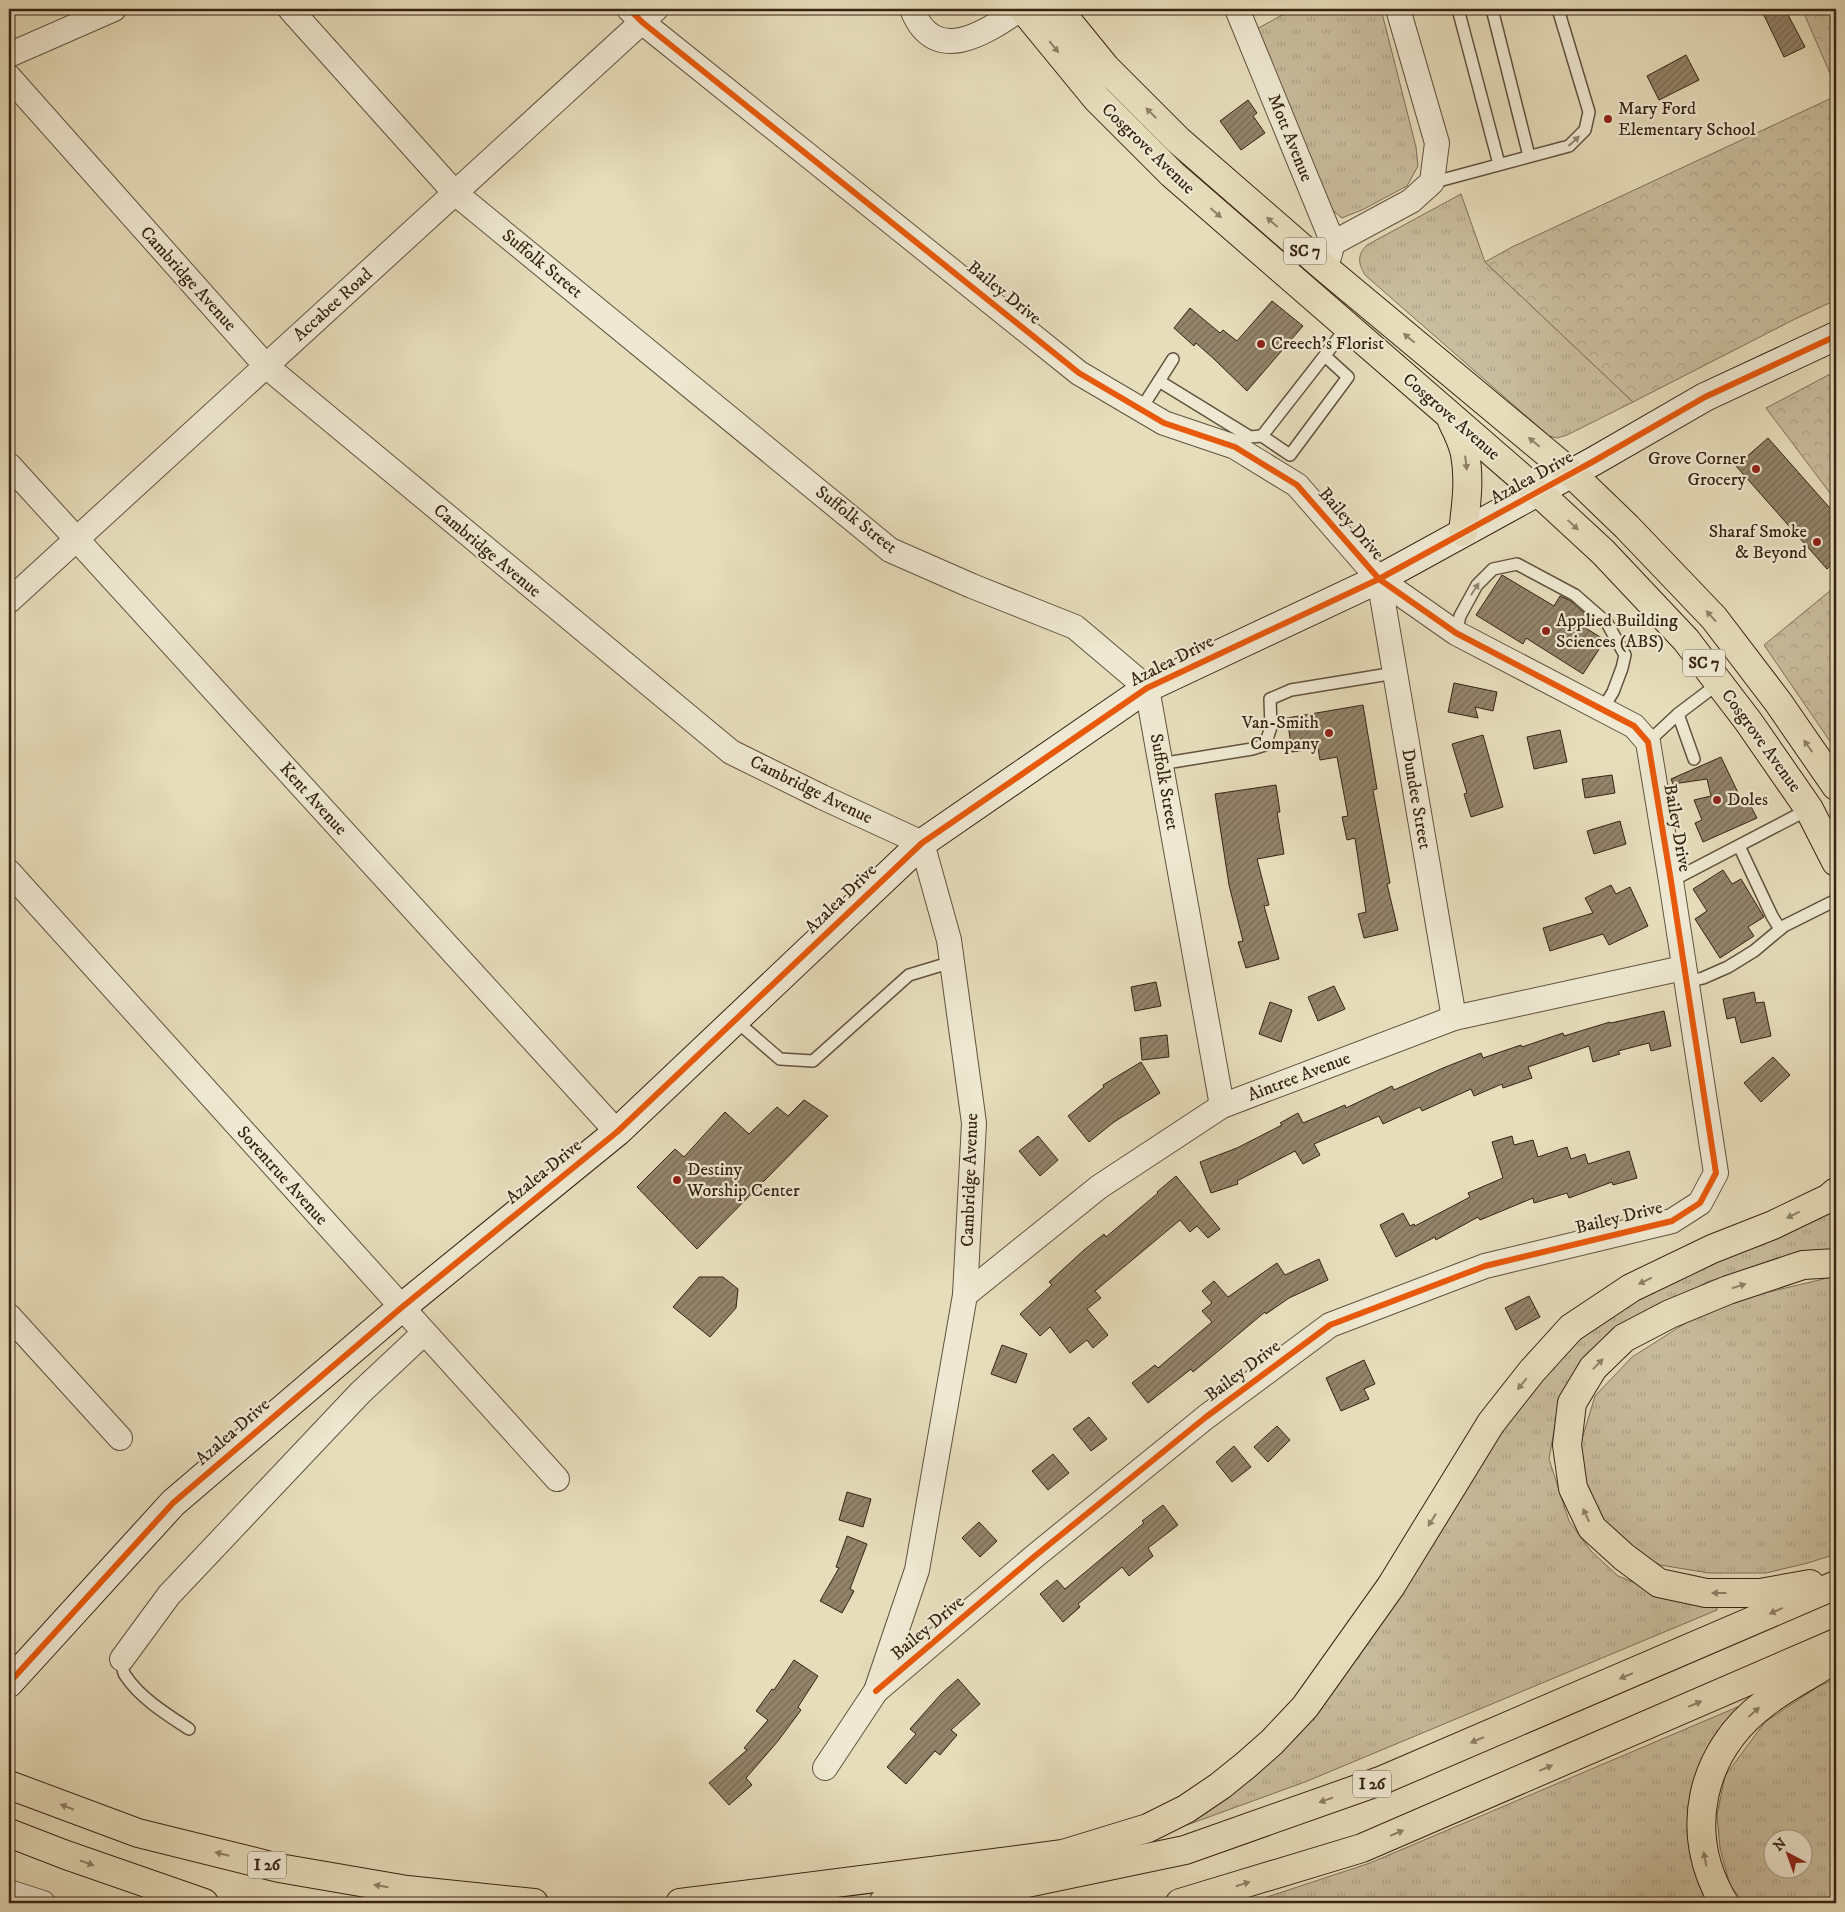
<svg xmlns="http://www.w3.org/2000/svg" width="1845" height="1912" viewBox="0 0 1845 1912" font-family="'IM FELL DW Pica',serif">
<defs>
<pattern id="grass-tufts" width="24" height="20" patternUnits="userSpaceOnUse" patternTransform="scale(1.25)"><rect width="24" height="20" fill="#c8bd9e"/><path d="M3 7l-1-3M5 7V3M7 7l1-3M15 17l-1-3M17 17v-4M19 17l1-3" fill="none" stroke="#aca287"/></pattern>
<pattern id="forest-crowns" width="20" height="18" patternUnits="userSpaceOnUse" patternTransform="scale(1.25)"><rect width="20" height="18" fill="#c8bd9e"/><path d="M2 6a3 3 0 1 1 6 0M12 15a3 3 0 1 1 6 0" fill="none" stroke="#aca287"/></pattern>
<pattern id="building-hatch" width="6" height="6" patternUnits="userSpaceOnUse" patternTransform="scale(1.25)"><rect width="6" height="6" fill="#92846a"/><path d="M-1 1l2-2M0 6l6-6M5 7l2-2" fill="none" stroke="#786c56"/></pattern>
</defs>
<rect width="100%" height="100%" fill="#e6ddbb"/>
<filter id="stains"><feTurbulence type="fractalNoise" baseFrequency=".004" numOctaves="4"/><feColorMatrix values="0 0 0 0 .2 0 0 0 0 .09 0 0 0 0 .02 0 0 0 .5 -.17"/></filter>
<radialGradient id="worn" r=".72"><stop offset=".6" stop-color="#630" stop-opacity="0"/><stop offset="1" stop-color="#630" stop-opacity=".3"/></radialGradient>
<g fill="url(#grass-tufts)" stroke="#7f7058" fill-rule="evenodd">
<path d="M1293,9h88l35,138 2,19 -11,20 -43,23 -22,9 -12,-10 -77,-177z"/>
<path d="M1461,194l24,68 148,140 -66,33 -10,3 -8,-2 -184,-161c-7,-12 -8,-20 2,-30z"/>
<path d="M1836,1210v48h-54l-75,24 -62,35 -87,92 -9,50 20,62 22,30 27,25 42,17 56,7 1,10 -412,172 -143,52 90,-56 259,-366 63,-69 44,-33 48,-27 113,-51z"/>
<path d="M1836,1276v278l-28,9 -42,10h-57l-49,-8 -33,-18 -25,-22 -21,-36 -2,-40 16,-53 37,-39 82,-52z"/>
<path d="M1836,1679v224h-92l-14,-18 -10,-37 -3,-33 8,-39 40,-54 54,-36zM1772,1840h30v30h-30z"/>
<path d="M1754,1700l-35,38 -8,165h-462l121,-40z"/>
</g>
<g fill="url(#forest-crowns)" stroke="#7f7058">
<path d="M1802,9h34v78z"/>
<path d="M1836,96v204l-41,19 -162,83 -148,-140 27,-15z"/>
<path d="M1836,371v130l-70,-93z"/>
<path d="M1836,586v164l-72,-105z"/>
</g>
<g fill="url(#building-hatch)" stroke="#362313">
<path d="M1761,9h24l20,38 -21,10z"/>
<path d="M1686,55l13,25 -40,20 -12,-24z"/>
<path d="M1248,100l9,13 -4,3 12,17 -24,17 -21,-29z"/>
<path d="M1272,301l31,25 -56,65 -33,-32 -18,-16 -2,3 -20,-18 16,-20 30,25 3,-3 14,11z"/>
<path d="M1768,438l68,77v46l-9,8 -91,-103z"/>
<path d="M1502,575l52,31 6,-10 11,5 14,13 -6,10 26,16 -22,34 -57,-36 -3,6 -47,-29z"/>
<path d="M1454,683l43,9 -4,19 -18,-4 3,11 -30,-6z"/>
<path d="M1363,705l14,84 -4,1 17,93 -3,1 11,46 -34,8 -6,-24 8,-2 -11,-74 -8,2 -5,-23 6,-1 -11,-59 -17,3 -2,-12 -26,4 -5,-34z"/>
<path d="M1560,730l7,32 -33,7 -7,-32z"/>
<path d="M1483,735l20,72 -32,10 -7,-23 3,-1 -15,-49z"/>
<path d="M1721,757l21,44 5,-2 10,19 -54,24 -8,-19 7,-3 -8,-20 17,-4 -4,-17 -34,5 -2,-5z"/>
<path d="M1612,775l3,18 -30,5 -3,-19z"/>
<path d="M1276,785l4,27h-3l7,42 -27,5 12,46 -5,1 15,53 -33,9 -8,-26 5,-1 -14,-56 -14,-91z"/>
<path d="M1620,821l6,23 -32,10 -7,-23z"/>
<path d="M1723,870l9,14 9,-5 23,38 -16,10 6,9 -34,22 -25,-39 12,-8 -14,-22z"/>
<path d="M1611,885l5,9 14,-7 18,39 -39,19 -6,-11 -53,17 -7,-23 50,-15 -8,-15z"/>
<path d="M1156,982l5,24 -26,5 -4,-24z"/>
<path d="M1334,986l11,23 -27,12 -10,-24z"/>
<path d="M1754,992l2,11 8,-1 7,34 -30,7 -6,-26 -8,2 -4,-20z"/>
<path d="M1270,1002l22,8 -11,32 -22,-8z"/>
<path d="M1664,1011l7,35 -20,5 -2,-8 -31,8 2,3 -27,8 -4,-16 -61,21 4,11 -29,10 -1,-4 -28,12 -3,-7 -49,22 -2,-4 -37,17 -4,-8 -65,28 6,11 -17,9 -8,-13 -58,30 1,3 -27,9 -11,-31 37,-14 45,-23 -2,-2 18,-10 5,10 42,-18 1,3 46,-22 2,4 49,-22 38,-15 2,5 38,-13 1,2 41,-14 1,3 46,-14 1,1z"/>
<path d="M1167,1035l2,22 -27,3 -2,-22z"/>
<path d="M1773,1057l17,18 -29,27 -17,-19z"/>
<path d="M1141,1062l19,31 -46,29 -25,20 -21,-26 36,-29 -1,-2z"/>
<path d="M804,1100l24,16 -131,133 -60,-62 38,-38 9,8 41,-45 24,22 28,-27 11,9z"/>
<path d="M1038,1136l20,24 -18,16 -21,-25z"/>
<path d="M1512,1136l2,9 19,-5 5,17 29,-10 4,12 14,-5 3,10 41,-13 8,27 -24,7 -1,-3 -43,16 -2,-5 -33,10 -1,-5 -53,22 -2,-3 -42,23 -1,-3 -39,20 -16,-32 23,-12 7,13 4,-2 1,2 55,-29 -2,-4 35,-15 -11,-36z"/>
<path d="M1176,1176l44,53 -12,9 -11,-12 -7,6 -10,-12 -85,71 6,7 -14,11 21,26 -15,13 -6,-8 -17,13 -20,-26 -10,9 -20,-22 32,-29 -3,-3 35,-32 20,-16 2,3 52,-44 -1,-1z"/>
<path d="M1319,1259l9,21 -39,18 -23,16 -1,-2 -72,60 -2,-3 -43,34 -16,-20 23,-18 3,3 54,-46 -10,-11 10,-8 -10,-12 12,-10 14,16 49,-34 8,12z"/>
<path d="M699,1277h24l15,12 -2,19 -26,29 -37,-30z"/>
<path d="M1529,1296l11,21 -24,13 -11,-22z"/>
<path d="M1002,1345l25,9 -11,29 -25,-9z"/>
<path d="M1364,1360l11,24 -11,5 5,10 -28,12 -15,-33z"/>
<path d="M1089,1417l18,22 -16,12 -18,-22z"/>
<path d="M1277,1426l13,14 -22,22 -14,-15z"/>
<path d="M1234,1446l17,21 -19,15 -16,-20z"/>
<path d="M1053,1454l16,19 -21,17 -16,-19z"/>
<path d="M847,1492l24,7 -8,28 -24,-7z"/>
<path d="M1163,1505l15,20 -30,23 5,8 -24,20 -7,-9 -44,37 2,3 -17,15 -23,-28 17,-14 8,9 79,-66 -2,-2z"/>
<path d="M979,1522l18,19 -17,16 -18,-19z"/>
<path d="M847,1536l20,8 -17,45 4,2 -12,22 -22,-12 19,-33 -3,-1z"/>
<path d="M794,1660l24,16 -20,31 3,3 -23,31 -32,37 6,7 -23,20 -20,-22 38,-33 -3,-2 24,-28 -12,-9 16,-22 2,1z"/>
<path d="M958,1679l22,25 -29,26 6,5 -17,20 -5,-4 -29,33 -19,-17 29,-33 -6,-5 32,-36z"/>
</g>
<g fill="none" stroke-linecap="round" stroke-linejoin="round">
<g stroke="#62523d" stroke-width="14">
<g id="lane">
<path d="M1458,9l41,155"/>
<path d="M1492,9l37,147"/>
<path d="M1431,183l138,-37 16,-16 4,-18 -31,-103"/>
<path d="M1325,356l23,21 -58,78 -28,-19 85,-109"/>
<path d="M1173,359l-14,22 91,56 12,-1"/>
<path d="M1141,409l18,-28"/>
<path d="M1456,633l4,-17 17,-31 16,-16 24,-5 58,31 32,28 18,32 -3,13 -9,24 -11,18"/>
<path d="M1678,714l16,45"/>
<path d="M1648,742l30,-28 41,-31"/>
<path d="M1160,764l92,-15 13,-4 6,-18 -1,-28 21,-9 104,-17"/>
<path d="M1739,846l33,70 8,13"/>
<path d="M1671,881l138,-72"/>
<path d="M1686,982l17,-4 25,-11 26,-16 30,-25 52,-26"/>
<path d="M735,1020l45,39 33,2 96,-86 43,-13"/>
<path d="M122,1659c1,5 0,12 3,16 15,23 41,39 64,54"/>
</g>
</g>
<g stroke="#62523d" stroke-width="26">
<g id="street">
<path d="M290,9l165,184 435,357 82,36 103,41 72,61 75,418"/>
<path d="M629,9l13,13 437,351 85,50 71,24 62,38 82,94 77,54 178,93 14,16 23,139 45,292 -16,30 -28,18 -187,45 -155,59 -124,92 -171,139 -159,135"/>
<path d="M912,9c22,58 74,24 108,0"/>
<path d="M1237,9l96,234 -4,14"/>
<path d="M9,55l105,-46"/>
<path d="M9,77l257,289 465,386 91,45 100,46 27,97 25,183 -9,172 -48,275 -41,121 -51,77"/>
<path d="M1333,243l78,-42 21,-19 5,-39 -39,-134"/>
<path d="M9,465l608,667"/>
<path d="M1379,579l75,439"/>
<path d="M9,601l647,-592"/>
<path d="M9,872l548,607"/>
<path d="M965,1295l134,-108 123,-81 232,-88 229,-50"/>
<path d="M9,1316l111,122"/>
<path d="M122,1659l47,-64 191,-202 64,-60"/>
<path d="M9,1892l34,11"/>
</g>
</g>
<g stroke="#362313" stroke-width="30">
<path id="secondary" d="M9,1683l164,-180 228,-195 216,-176 305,-289 225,-155 232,-109 215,-118 111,-64 131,-61"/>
</g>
<g stroke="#362313" stroke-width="30">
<g id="primary">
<path d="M1023,9l74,90 75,75 366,318 65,60 83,88 62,81 61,88 27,53"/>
<path d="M1058,9l48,59 72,72 147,128 246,205 56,54 87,91 64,84 58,84"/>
<path d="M1452,421c5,10 11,22 13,33 5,26 1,52 -2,78"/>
</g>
</g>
<g stroke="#362313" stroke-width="30">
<g id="highway">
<path d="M1810,1584l-50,9h-54l-47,-10 -35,-26 -32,-29 -19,-40 -6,-43 5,-42 21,-35 31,-30 46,-24 58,-24 75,-25 33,-2"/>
<path d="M9,1785l129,48 141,35 128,22 127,13"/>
<path d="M9,1833l57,22 138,48"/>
<path d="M680,1903l383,-49 85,-26 38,-19 34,-23 26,-21 26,-23 33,-35 86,-121 100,-163 41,-52 39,-43 60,-40 81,-39 61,-24 56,-27 7,-6"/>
<path d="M883,1903l139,-19 163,-34 195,-69 456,-196"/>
<path d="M1180,1903l182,-55 474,-205"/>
<path d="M1724,1903c-42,-70 -24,-151 41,-200 22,-17 48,-29 71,-45"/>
</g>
</g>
<use href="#lane" stroke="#efe9d3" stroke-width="11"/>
<use href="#street" stroke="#efe9d3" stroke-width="24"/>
<use href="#secondary" stroke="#efe9d3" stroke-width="28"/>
<use href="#primary" stroke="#e6ddbb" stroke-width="28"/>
<use href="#highway" stroke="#e6ddbb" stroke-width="28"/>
<g stroke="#efe9d3" stroke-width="9">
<g id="cycleway">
<path d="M629,9l13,13 437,351 85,50 71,24 62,38 82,94 77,54 178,93 14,16 23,139 45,292 -16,30 -28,18 -187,45 -155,59 -124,92 -171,139 -159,135"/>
<path d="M9,1683l164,-180 228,-195 216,-176 305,-289 225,-155 232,-109 215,-118 111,-64 131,-61"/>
</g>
</g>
<use href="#cycleway" stroke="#e8590c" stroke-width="6"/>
</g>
<defs><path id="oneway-solid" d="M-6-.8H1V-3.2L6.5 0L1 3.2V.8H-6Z" transform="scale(1.25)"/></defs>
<g fill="#8e8067">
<use href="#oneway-solid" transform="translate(1054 47) rotate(51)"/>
<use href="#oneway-solid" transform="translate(1151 113) rotate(-135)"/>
<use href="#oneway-solid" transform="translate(1216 213) rotate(41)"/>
<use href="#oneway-solid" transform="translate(1272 222) rotate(-139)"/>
<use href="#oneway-solid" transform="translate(1409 338) rotate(-140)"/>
<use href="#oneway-solid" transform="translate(1534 442) rotate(-140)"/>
<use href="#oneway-solid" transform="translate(1466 463) rotate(83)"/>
<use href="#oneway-solid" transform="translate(1573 525) rotate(43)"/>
<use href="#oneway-solid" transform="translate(1711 616) rotate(-132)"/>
<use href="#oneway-solid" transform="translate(1808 746) rotate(-125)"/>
<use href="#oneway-solid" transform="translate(1793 1215) rotate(154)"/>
<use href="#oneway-solid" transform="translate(1645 1281) rotate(154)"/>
<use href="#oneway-solid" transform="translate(1739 1286) rotate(-18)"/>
<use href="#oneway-solid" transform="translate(1598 1364) rotate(-46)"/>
<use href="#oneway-solid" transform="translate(1522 1384) rotate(129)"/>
<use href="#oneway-solid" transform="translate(1586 1515) rotate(-115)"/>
<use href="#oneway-solid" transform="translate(1432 1520) rotate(122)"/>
<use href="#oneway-solid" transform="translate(1719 1593) rotate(-180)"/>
<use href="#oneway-solid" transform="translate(1776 1611) rotate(156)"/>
<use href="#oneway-solid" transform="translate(1626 1676) rotate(157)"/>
<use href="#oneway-solid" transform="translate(1695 1704) rotate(-23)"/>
<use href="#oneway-solid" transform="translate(1754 1712) rotate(-41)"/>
<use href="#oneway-solid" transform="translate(1477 1740) rotate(157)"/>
<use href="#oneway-solid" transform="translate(1546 1768) rotate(-23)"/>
<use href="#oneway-solid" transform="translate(1326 1800) rotate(161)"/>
<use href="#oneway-solid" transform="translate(67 1807) rotate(-159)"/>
<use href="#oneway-solid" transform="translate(1397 1833) rotate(-23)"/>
<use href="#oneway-solid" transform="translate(222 1854) rotate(-166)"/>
<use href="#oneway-solid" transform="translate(1705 1859) rotate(-101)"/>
<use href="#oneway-solid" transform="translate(87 1863) rotate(19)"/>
<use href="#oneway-solid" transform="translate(1243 1884) rotate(-17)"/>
<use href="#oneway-solid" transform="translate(381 1886) rotate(-170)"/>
</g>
<g fill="#928673">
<use href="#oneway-solid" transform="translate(1574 141) rotate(-42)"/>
<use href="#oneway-solid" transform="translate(1475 589) rotate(-57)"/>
</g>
<g fill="#8f2418" stroke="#efe9d3" stroke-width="2">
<circle cx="1608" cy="119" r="5"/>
<circle cx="1261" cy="344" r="5"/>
<circle cx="1756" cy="469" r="5"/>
<circle cx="1817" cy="542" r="5"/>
<circle cx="1546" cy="631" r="5"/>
<circle cx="1329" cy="733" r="5"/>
<circle cx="1717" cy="800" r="5"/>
<circle cx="677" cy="1180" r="5"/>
</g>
<g text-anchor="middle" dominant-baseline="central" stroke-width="4.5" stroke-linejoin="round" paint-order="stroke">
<g fill="#efe9d3" stroke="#6e5e4d" stroke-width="1">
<rect x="1284" y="237.5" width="42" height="27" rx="4"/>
<rect x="1683" y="649.5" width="42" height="27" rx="4"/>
<rect x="1353" y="1770.5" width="38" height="27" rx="4"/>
<rect x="248" y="1851.5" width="38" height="27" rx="4"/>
</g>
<g font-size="16" font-weight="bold" fill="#362313">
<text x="1305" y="251">SC 7</text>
<text x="1704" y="663">SC 7</text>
<text x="1372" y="1784">I 26</text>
<text x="267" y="1865">I 26</text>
</g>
<g font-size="18" fill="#362313" stroke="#efe9d3" text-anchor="start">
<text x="1618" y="109">Mary Ford<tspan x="1618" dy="21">Elementary School</tspan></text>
<text x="1271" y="344">Creech's Florist</text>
<text x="1746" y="459" text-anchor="end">Grove Corner<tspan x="1746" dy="21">Grocery</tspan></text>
<text x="1807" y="532" text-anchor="end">Sharaf Smoke<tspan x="1807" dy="21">&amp; Beyond</tspan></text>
<text x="1556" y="621">Applied Building<tspan x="1556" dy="21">Sciences (ABS)</tspan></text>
<text x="1319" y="723" text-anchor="end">Van-Smith<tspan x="1319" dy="21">Company</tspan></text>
<text x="1727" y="800">Doles</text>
<text x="687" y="1170">Destiny<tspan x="687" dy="21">Worship Center</tspan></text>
</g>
<g font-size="18" fill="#362313" stroke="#efe9d3">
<text transform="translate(1290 138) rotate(68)">Mott Avenue</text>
<text transform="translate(1148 149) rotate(44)">Cosgrove Avenue</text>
<text transform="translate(542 264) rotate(39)">Suffolk Street</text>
<text transform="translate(188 279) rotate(48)">Cambridge Avenue</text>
<text transform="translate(1004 293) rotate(39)">Bailey Drive</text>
<text transform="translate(333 305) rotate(-42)">Accabee Road</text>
<text transform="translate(1451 417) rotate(41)">Cosgrove Avenue</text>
<text transform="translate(1532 478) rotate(-29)">Azalea Drive</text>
<text transform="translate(856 520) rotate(38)">Suffolk Street</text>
<text transform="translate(1351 524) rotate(49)">Bailey Drive</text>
<text transform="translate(487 551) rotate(40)">Cambridge Avenue</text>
<text transform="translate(1172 661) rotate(-27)">Azalea Drive</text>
<text transform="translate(1761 741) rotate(54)">Cosgrove Avenue</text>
<text transform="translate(1164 782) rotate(80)">Suffolk Street</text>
<text transform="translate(811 790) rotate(26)">Cambridge Avenue</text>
<text transform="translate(313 799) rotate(48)">Kent Avenue</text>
<text transform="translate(1416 799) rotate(80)">Dundee Street</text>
<text transform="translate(1677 828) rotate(80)">Bailey Drive</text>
<text transform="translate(841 899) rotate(-44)">Azalea Drive</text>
<text transform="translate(1299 1077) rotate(-21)">Aintree Avenue</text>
<text transform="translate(544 1172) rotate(-39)">Azalea Drive</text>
<text transform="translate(282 1176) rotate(48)">Sorentrue Avenue</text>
<text transform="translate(970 1180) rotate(-88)">Cambridge Avenue</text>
<text transform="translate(1619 1218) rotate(-14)">Bailey Drive</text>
<text transform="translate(1243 1371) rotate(-37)">Bailey Drive</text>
<text transform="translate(233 1432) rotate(-41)">Azalea Drive</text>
<text transform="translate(928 1628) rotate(-40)">Bailey Drive</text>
</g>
</g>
<rect width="1845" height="1912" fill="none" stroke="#e6ddbb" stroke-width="30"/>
<rect x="10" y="10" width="1825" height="1892" fill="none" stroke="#362313" stroke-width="2.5"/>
<rect x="15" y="15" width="1815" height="1882" fill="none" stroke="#362313"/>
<g transform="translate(1788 1854) rotate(319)"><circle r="24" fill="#efe9d3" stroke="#a59a86"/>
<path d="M0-4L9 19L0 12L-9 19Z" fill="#8f2418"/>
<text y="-8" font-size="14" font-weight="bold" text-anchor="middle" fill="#362313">N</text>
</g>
<rect width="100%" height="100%" filter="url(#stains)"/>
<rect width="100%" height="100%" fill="url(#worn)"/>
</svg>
